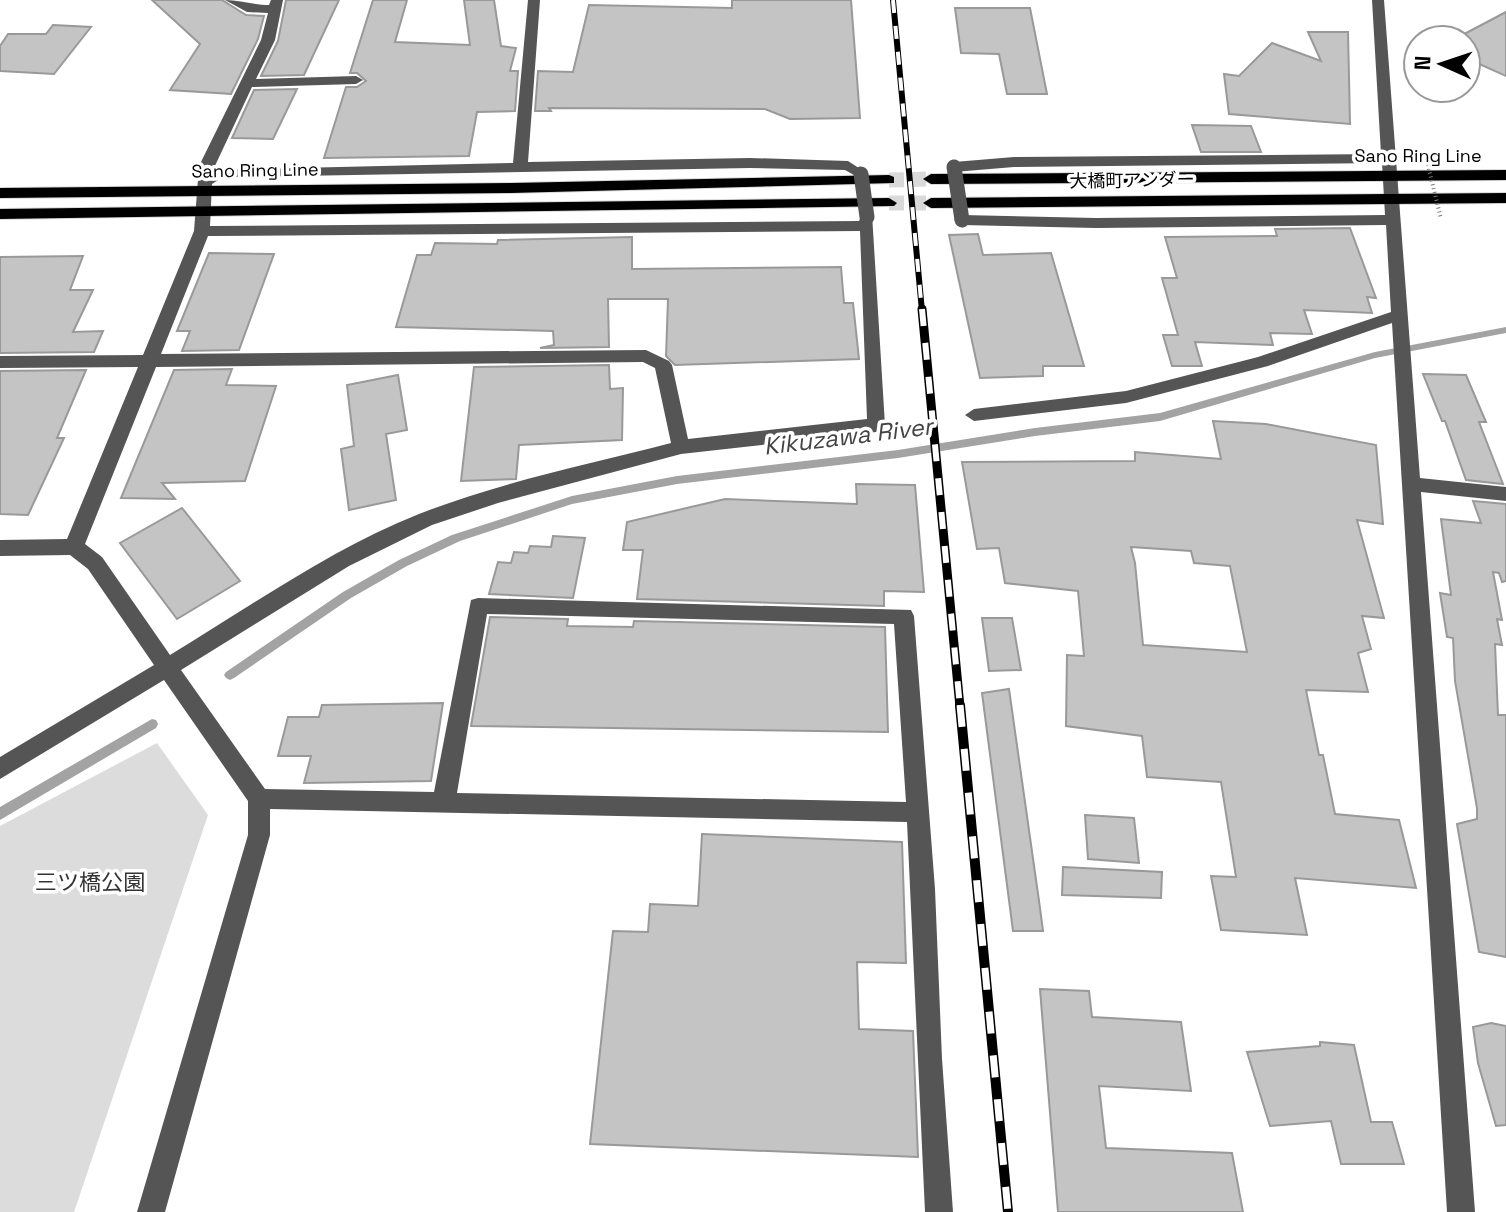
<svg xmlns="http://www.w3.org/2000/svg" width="1506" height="1212" viewBox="0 0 1506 1212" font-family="'Space Grotesk','Noto Sans JP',sans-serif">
<rect width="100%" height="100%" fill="#fff"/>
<path fill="#dcdcdc" d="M157,743l51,72 -134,397h-74v-386z"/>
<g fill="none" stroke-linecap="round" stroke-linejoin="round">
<g fill="#a3a3a3" fill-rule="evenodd">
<path d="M1506,327v6l-131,25 -215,63 -125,15 -137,22 -221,26 -105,20 -112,37 -53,25 -56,32 -117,80 -4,2 -4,-2 -2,-3 2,-3 117,-80 56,-32 53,-25 120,-39 105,-20 221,-26 137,-22 125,-15 215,-61z"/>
<path d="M152,719l4,1 2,4 -2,4 -156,92v-13z"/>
</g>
</g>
<g fill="#c4c4c4" stroke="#999" stroke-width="2" fill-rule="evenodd">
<path d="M152,0h70l24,15 18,1 -6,23 -27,55 -61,-4 30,-46z"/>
<path d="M286,0h53l-35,75 -43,1 17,-35z"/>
<path d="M373,0h34l-12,42 75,3 -6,-45h30l7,46 15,2 -6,23h8l-3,40 -38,1 -8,44 -145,2 22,-71h11l9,-6 -9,-8h-7z"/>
<path d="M732,0h119l9,118 -70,1 -25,-10 -216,-1 2,3h-16l3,-40 35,1 16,-67 143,3z"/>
<path d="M955,8h75l17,86h-40l-8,-40 -38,-1z"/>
<path d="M1506,12v64l-40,-18v-18h-13z"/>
<path d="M53,25l38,2 -37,47 -54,-3v-25l8,-12h38z"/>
<path d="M1308,32h40l2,92 -121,-10 -5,-40 15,2 33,-33 49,18z"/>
<path d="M297,89l-24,50 -41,-1 22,-48z"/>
<path d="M1192,125l59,1 10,26h-60z"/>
<path d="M1350,228l26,70 -9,-1 5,16 -68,-3 8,24 -42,-1 3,12 -78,-3 7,24h-30l-9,-31h15l-16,-57h15l-12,-41 112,-1 -2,-7z"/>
<path d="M978,234l5,21 68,-2 33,113h-41v10l-63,2 -31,-143z"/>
<path d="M632,237v32l209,-2 3,36h9l6,56 -184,6 -9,-9 2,-57h-60l1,48 -69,1 14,-3 -1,-14 -157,-4 21,-72h14l4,-12 62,1 1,-4z"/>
<path d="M209,253l65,1 -35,96 -57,1 8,-20h-13z"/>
<path d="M83,256l-13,34h23l-20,42 30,-1 -9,21 -94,1v-96z"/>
<path d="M609,365l1,24 13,-1 -1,52 -103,5 -3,34 -55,2 13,-114z"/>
<path d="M232,369l-6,16 50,1 -31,95 -83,2 13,16 -54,-1 53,-128z"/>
<path d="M86,370l-29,68h7l-36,77 -28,-1v-143z"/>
<path d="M1423,374l43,1 20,47h-7l24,62 -37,-4 -21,-59h-3z"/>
<path d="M398,375l9,55 -21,4 10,66 -47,10 -8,-61 13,-3 -7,-61z"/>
<path d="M1213,421l53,3 110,21 7,79 -26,-4 27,98 -22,-2 9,33 -13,4 10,39 -62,-2 13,65h4l12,59 64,6 17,68 -121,-10 12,57 -86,-5 -10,-54 25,1 -15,-95 -74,-5 -5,-41 -76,-10 1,-71 17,1 -6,-65 -73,-8 -6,-35 -22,1 -15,-87 173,-1v-9l86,7zM1131,547l60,4 3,12 36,3 17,86 -104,-7 -8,-82z"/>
<path d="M856,484l59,1 9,107 -40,-1v15l-247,-7 6,-49h-20l4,-28 98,-23 132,5z"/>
<path d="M1473,501l33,3v77l-4,1 -3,-9 -6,-1 9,48 -5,-1 5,26 -7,-1 3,71h8v242l-27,-5 -22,-128 20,-5v-11l-22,-127 -2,-43 -6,-1 -7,-44 11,2 -10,-76 40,4z"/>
<path d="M182,508l58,73 -63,38 -57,-76z"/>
<path d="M553,536l32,2 -12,60 -84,-4 9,-32 13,1 3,-11 14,1 2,-7 21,1z"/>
<path d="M490,617l78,2 -1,7 66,1 1,-6 251,6 3,105 -417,-6z"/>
<path d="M982,618h30l9,52 -32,1z"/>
<path d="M1009,689l31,219 3,23h-30l-31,-238z"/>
<path d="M443,703l-12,78 -127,2 7,-27h-33l10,-39h31l3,-12z"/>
<path d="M1085,815l49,3 5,45 -51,-4z"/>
<path d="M702,834l200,8 4,121 -49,-1 2,67 54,2 5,126 -328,-13 23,-213 35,1 2,-28 48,2z"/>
<path d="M1063,867l99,5 -1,26 -99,-3z"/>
<path d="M1040,989l49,2 3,26 89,5 10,69 -92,-5 7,62 126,5 11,59h-185z"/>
<path d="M1491,1023l15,3v99l-10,1 -18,-63 -5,-36z"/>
<path d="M1320,1042l34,3 17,77h21l12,42h-63l-10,-43 -61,5 -23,-74 73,-6z"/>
</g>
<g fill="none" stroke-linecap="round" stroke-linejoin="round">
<g stroke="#d9d9d9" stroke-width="15" stroke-dasharray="15 7" stroke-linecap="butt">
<path d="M889,180l42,-1"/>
<path d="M889,203h42"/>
</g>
<g stroke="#dbdbdb" stroke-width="2">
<g id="major">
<path d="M1506,170v10l-575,4 -8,-5 8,-5z"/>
<path d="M889,175l5,2v6l-383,10 -511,5v-10l511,-5z"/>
<path d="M1506,193v10l-575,5 -8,-5 8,-5z"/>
<path d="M889,198l8,5 -3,3 -894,13v-10z"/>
</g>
</g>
<g fill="#555" fill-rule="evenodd">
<path d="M225,0c15,0 29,5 44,5l2,-5h12l-8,40 -19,39 100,-3 7,4 -7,4 -104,3 -39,83 300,-7 15,-163h12l-12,162 222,-4 98,3 20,13 -7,5 -16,-9 -95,-2 -517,9h-10l-11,7 -2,42 649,-5 3,-7h10l13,211 -9,7 -195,22 -183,49 -66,22 -83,41 -168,104 84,119 169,3 37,-192 7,-2 433,12 3,6 21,273 7,170 11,153h-28l-18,-390 -637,-13v26l-105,377h-28l111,-377v-34l-84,-121 -164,99v-22l154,-92 -66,-96 -18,-14 -70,1v-16l67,-1 71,-172 -138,1v-12l143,-1 51,-124 5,-65 62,-126 7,-27 -21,-1zM860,231l7,188 -179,20 -16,-74 -3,-4 -23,-11 -485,4 47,-118zM643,362l12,6 16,75c-84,22 -171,39 -252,71 -88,35 -168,92 -249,141l-68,-98 -17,-13 71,-177zM487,614l407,10 12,178 -449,-9z"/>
<path d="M1372,0h12l36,478 86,9v14l-85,-9 54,720h-28l-55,-889 -124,43 -142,37 -152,18 -9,-6 9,-6 152,-18 132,-34 133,-45 -5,-87 -290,3 -134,-3 -8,-5 8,-5 134,3 289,-3 -3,-52 -368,4 -60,5 -7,-5 7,-5 60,-5 367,-3z"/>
</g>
<use href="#major" fill="#000" fill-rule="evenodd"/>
<g stroke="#000" stroke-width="6">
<path id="rail-far2" d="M893,0l29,311"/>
</g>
<g stroke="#000" stroke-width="9">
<path id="rail-far1" d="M922,309l38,398"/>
</g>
<g stroke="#000" stroke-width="10">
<path id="rail" d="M960,705l48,507"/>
</g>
<use href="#rail-far2" stroke="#fff" stroke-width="4" stroke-dasharray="13" stroke-linecap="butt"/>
<use href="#rail-far1" stroke="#fff" stroke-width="6" stroke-dasharray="17" stroke-linecap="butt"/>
<use href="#rail" stroke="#fff" stroke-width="7" stroke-dasharray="22" stroke-linecap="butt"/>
<path stroke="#777" stroke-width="4" stroke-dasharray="1 3" stroke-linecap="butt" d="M1426,157l15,62"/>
<g stroke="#555" stroke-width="15">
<path d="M954,167l8,53"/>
<path d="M861,174l6,43"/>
</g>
</g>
<g text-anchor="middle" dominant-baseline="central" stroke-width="7" stroke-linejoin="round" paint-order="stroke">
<g font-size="18" fill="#000" stroke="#fff">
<text x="1418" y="155">Sano Ring Line</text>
<text transform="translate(255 170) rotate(-1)">Sano Ring Line</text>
<text transform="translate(1132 180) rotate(-1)">大橋町アンダー</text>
</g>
<g font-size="22" fill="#333" stroke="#fff">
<text x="90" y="882">三ツ橋公園</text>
</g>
<g font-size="24" font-style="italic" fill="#444" stroke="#fff">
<text transform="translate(848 436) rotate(-7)">Kikuzawa River</text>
</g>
</g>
<g transform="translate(1442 64) rotate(273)"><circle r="38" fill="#ffffff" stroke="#999999" stroke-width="2"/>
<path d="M0-6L14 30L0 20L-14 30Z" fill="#000000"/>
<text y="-12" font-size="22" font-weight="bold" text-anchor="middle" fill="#000000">N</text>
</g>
</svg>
